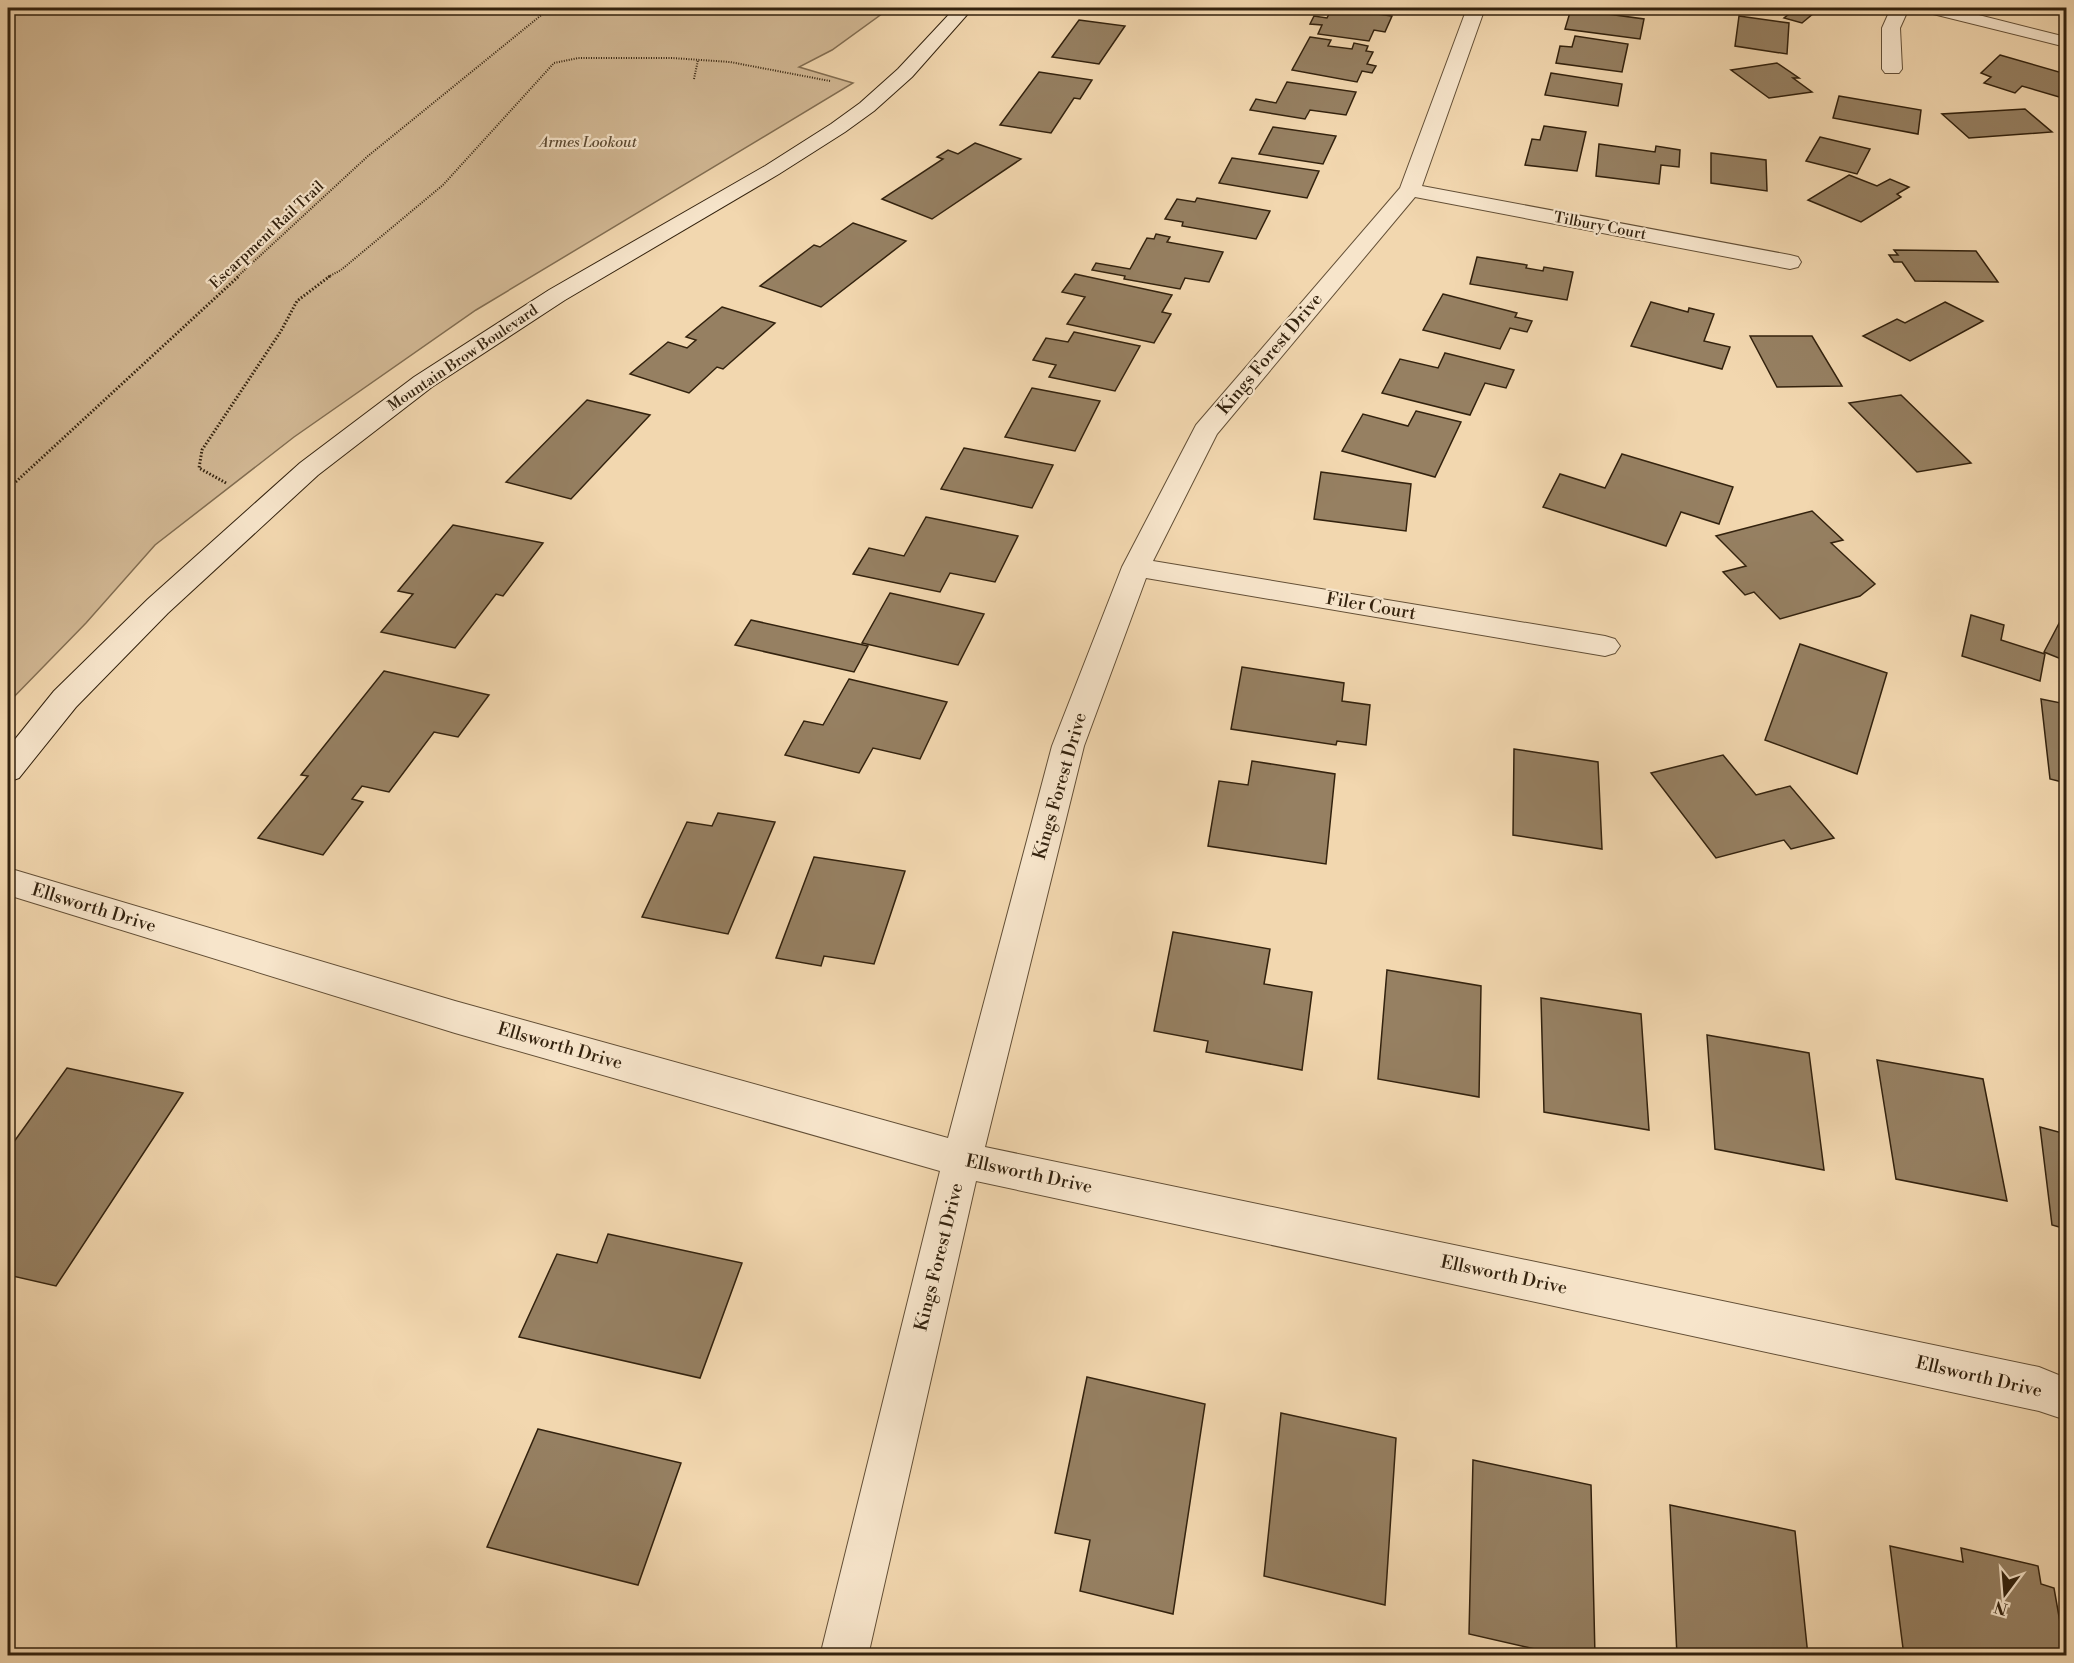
<svg xmlns="http://www.w3.org/2000/svg" width="2074" height="1663" viewBox="0 0 2074 1663" font-family="'Libre Bodoni',serif">
<rect width="100%" height="100%" fill="#f2d7af"/>
<filter id="stains"><feTurbulence type="fractalNoise" baseFrequency=".00333" numOctaves="4"/><feColorMatrix values="0 0 0 0 .2 0 0 0 0 .09 0 0 0 0 .02 0 0 0 .5 -.17"/></filter>
<radialGradient id="worn" r=".72"><stop offset=".6" stop-color="#630" stop-opacity="0"/><stop offset="1" stop-color="#630" stop-opacity=".3"/></radialGradient>
<path fill="#d2b894" stroke="#826d51" stroke-width="1.5" d="M8,8h882l-58,42 -33,17 54,16 -377,227 -182,127 -139,108 -69,78 -78,80z"/>
<g fill="#968062" stroke="#33220e" stroke-width="1.5">
<path d="M1332,8l60,8 -7,16 -11,-2 -5,11 -51,-7 4,-9 -12,-1 4,-8 13,2z"/>
<path d="M1765,8h55l-18,15 -18,-5 5,-4z"/>
<path d="M1571,9l73,10 -4,20 -75,-10z"/>
<path d="M1739,16l50,7 -2,31 -52,-8z"/>
<path d="M1079,20l46,6 -26,38 -47,-7z"/>
<path d="M1575,36l53,8 -6,28 -66,-9 4,-17 12,1z"/>
<path d="M1310,37l21,3 -3,6 24,3 2,-6 14,3 -2,5 7,1 -6,12 9,2 -4,7 -10,-2 -5,11 -65,-12z"/>
<path d="M2000,55l66,19v25l-44,-13 -7,7 -31,-10 7,-6 -10,-4z"/>
<path d="M1777,63l22,15h-6l19,14 -43,6 -38,-28z"/>
<path d="M1039,72l53,8 -12,19 -6,-1 -23,35 -51,-8z"/>
<path d="M1551,73l71,11 -4,22 -73,-11z"/>
<path d="M1287,82l69,10 -10,23 -36,-5 -5,9 -55,-9 6,-11 20,4z"/>
<path d="M1839,96l82,14 -3,24 -85,-16z"/>
<path d="M2025,109l27,23 -83,6 -27,-24z"/>
<path d="M1544,126l42,6 -9,39 -52,-6 7,-26 8,1z"/>
<path d="M1273,127l63,9 -13,28 -64,-10z"/>
<path d="M1820,137l50,12 -13,25 -51,-13z"/>
<path d="M975,143l46,16 -89,60 -50,-20 61,-40 -6,-2 11,-7 10,4z"/>
<path d="M1599,144l56,8 1,-6 24,4 -1,17 -18,-2 -2,19 -63,-8z"/>
<path d="M1711,153l55,7 1,31 -56,-8z"/>
<path d="M1232,158l87,13 -12,27 -88,-15z"/>
<path d="M1849,175l28,11 13,-7 19,8 -12,7 4,3 -40,25 -53,-22z"/>
<path d="M1197,198l73,13 -14,28 -74,-13 1,-4 -18,-3 12,-20 18,3z"/>
<path d="M853,223l53,18 -85,66 -61,-21 54,-41 6,2z"/>
<path d="M1156,234l14,3 -3,5 56,10 -14,30 -24,-4 -5,11 -56,-10 1,-3 -33,-6 4,-7 34,6 17,-31 7,1z"/>
<path d="M1894,250l82,1 22,31 -83,-1 -13,-19h-8l-5,-7h9z"/>
<path d="M1477,257l50,8 -1,3 17,3 1,-4 29,5 -6,28 -97,-16z"/>
<path d="M1075,274l97,21 -10,17 9,2 -17,29 -87,-19 18,-27 -23,-5z"/>
<path d="M1443,294l74,19 -2,4 17,4 -5,11 -17,-4 -10,21 -77,-19z"/>
<path d="M1651,302l37,10 1,-4 25,6 -10,27 26,6 -8,22 -91,-23z"/>
<path d="M1945,302l38,19 -73,40 -47,-25 34,-17 8,4z"/>
<path d="M722,307l53,16 -52,46 -6,-2 -28,26 -59,-19 38,-32 19,6 9,-8 -10,-3z"/>
<path d="M1074,332l66,14 -25,45 -66,-14 7,-12 -23,-5 13,-22 22,4z"/>
<path d="M1750,336h62l30,50 -65,1z"/>
<path d="M1445,353l69,17 -8,18 -21,-5 -15,32 -88,-22 18,-34 38,9z"/>
<path d="M1032,388l68,13 -25,50 -70,-14z"/>
<path d="M1901,395l70,68 -54,9 -68,-69z"/>
<path d="M587,400l63,15 -79,84 -65,-17z"/>
<path d="M1416,411l45,11 -26,55 -93,-26 21,-37 45,12z"/>
<path d="M964,448l89,17 -21,43 -91,-19z"/>
<path d="M1622,454l111,33 -14,37 -38,-12 -15,34 -123,-39 17,-33 45,14z"/>
<path d="M1321,472l90,12 -5,47 -92,-12z"/>
<path d="M1812,511l31,29 -12,3 44,41 -15,12 -80,23 -26,-27 -9,3 -22,-23 23,-6 -30,-30z"/>
<path d="M926,517l92,19 -23,46 -45,-9 -10,19 -87,-18 16,-26 35,8z"/>
<path d="M453,525l90,18 -40,53 -7,-2 -41,54 -74,-16 32,-38 -15,-3z"/>
<path d="M890,593l94,21 -26,51 -96,-22z"/>
<path d="M2066,610v51l-22,-9z"/>
<path d="M1971,615l33,10 -3,15 44,14 -5,27 -78,-25z"/>
<path d="M751,620l117,26 -14,26 -119,-27z"/>
<path d="M1800,644l87,29 -30,101 -92,-34z"/>
<path d="M1242,667l102,16 -2,18 28,4 -4,40 -29,-4 -1,4 -105,-16z"/>
<path d="M384,671l105,24 -31,42 -24,-5 -45,60 -27,-6 -10,13 11,3 -40,53 -65,-17 50,-62 -7,-1z"/>
<path d="M849,679l98,23 -27,57 -47,-11 -14,25 -74,-18 19,-34 19,4z"/>
<path d="M2041,699l25,5v79l-16,-4z"/>
<path d="M1514,749l84,13 4,87 -89,-14z"/>
<path d="M1723,755l33,40 34,-9 44,52 -43,11 -7,-9 -68,18 -65,-85z"/>
<path d="M1252,761l83,13 -9,90 -118,-18 11,-65 29,4z"/>
<path d="M718,813l57,9 -47,112 -86,-17 45,-95 25,4z"/>
<path d="M814,857l91,14 -31,93 -50,-8 -3,10 -45,-8z"/>
<path d="M1173,932l97,17 -6,35 48,8 -10,78 -96,-18 2,-11 -54,-10z"/>
<path d="M1387,970l94,16 -2,111 -101,-18z"/>
<path d="M1541,998l100,16 8,116 -105,-18z"/>
<path d="M1707,1035l102,18 15,117 -109,-21z"/>
<path d="M1877,1060l106,19 24,122 -111,-22z"/>
<path d="M67,1068l116,25 -127,193 -48,-11v-125z"/>
<path d="M2040,1127l26,7v95l-14,-4z"/>
<path d="M608,1234l134,29 -42,115 -181,-41 38,-83 40,9z"/>
<path d="M1087,1377l118,27 -32,210 -93,-23 10,-51 -35,-7z"/>
<path d="M1281,1413l115,25 -11,167 -121,-29z"/>
<path d="M538,1429l143,34 -43,122 -151,-38z"/>
<path d="M1473,1460l118,25 4,171h-29l-97,-22z"/>
<path d="M1670,1505l125,26 13,125h-131z"/>
<path d="M1890,1546l73,16 -2,-14 77,18 3,18 13,4 12,68h-162z"/>
</g>
<g fill="none" stroke-linecap="round" stroke-linejoin="round">
<g stroke="#634f36" stroke-width="2">
<g id="minor">
<path d="M1467,8h18l-63,178 368,69 8,2 3,5 -3,5 -8,2 -375,-72 -198,237 -64,127 452,75 10,3 5,7 -5,7 -10,3 -459,-78 -62,168 -99,401 1054,220 27,11v42l-27,-9 -1063,-230 -108,475h-48l120,-485 -485,-138 -447,-138v-27l447,133 493,137 104,-392 70,-179 74,-142 204,-237z"/>
<path d="M1891,8h18l-9,20 2,41 -3,4h-14l-3,-4v-41z"/>
<path d="M1922,8h29l115,29v10l-141,-35z"/>
</g>
</g>
<g stroke="#33220e" stroke-width="2">
<path id="secondary" d="M955,8h18l-61,69 -38,34 -29,21 -66,42 -214,126 -133,87 -114,88 -150,138 -92,94 -57,71 -11,4v-34l46,-57 94,-92 152,-136 114,-86 135,-87 216,-124 66,-42 29,-21 38,-34z"/>
</g>
<g stroke="#33220e" stroke-width="2" stroke-dasharray="1 1.5" stroke-linecap="butt">
<path d="M694,79l4,-19"/>
<path d="M237,277l131,-121 182,-148"/>
<path d="M328,277l13,-7 102,-85 111,-122 24,-5h94l58,4 100,19"/>
</g>
<g stroke="#33220e" stroke-width="3" stroke-dasharray="1.5 2" stroke-linecap="butt">
<path d="M226,483l-27,-15 3,-18 79,-119 16,-30 33,-25"/>
<path d="M8,489l231,-213"/>
</g>
<use href="#minor" fill="#f7e5cb" fill-rule="evenodd"/>
<use href="#secondary" fill="#f7e5cb" fill-rule="evenodd"/>
</g>
<g text-anchor="middle" dominant-baseline="central" stroke-width="4.5" stroke-linejoin="round" paint-order="stroke">
<g font-size="15" font-style="italic" fill="#5b4830" stroke="#f7e5cb">
<text x="588" y="142">Armes Lookout</text>
</g>
<g font-size="15" fill="#33220e" stroke="#f7e5cb">
<text transform="translate(1600 226) rotate(11)">Tilbury Court</text>
<text transform="translate(267 235) rotate(-43)">Escarpment Rail Trail</text>
<text transform="translate(463 358) rotate(-34)">Mountain Brow Boulevard</text>
</g>
<g font-size="18" fill="#33220e" stroke="#f7e5cb">
<text transform="translate(1270 354) rotate(-50)">Kings Forest Drive</text>
<text transform="translate(1371 606) rotate(10)">Filer Court</text>
<text transform="translate(1060 786) rotate(-74)">Kings Forest Drive</text>
<text transform="translate(94 908) rotate(17)">Ellsworth Drive</text>
<text transform="translate(560 1046) rotate(16)">Ellsworth Drive</text>
<text transform="translate(1029 1174) rotate(12)">Ellsworth Drive</text>
<text transform="translate(939 1257) rotate(-76)">Kings Forest Drive</text>
<text transform="translate(1504 1275) rotate(12)">Ellsworth Drive</text>
<text transform="translate(1979 1377) rotate(13)">Ellsworth Drive</text>
</g>
</g>
<rect width="2074" height="1663" fill="none" stroke="#f2d7af" stroke-width="30"/>
<rect x="9" y="9" width="2056" height="1645" fill="none" stroke="#33220e" stroke-width="3"/>
<rect x="15" y="15" width="2044" height="1633" fill="none" stroke="#33220e" stroke-width="1.5"/>
<g transform="translate(2005 1594) rotate(196)" stroke="#f7e5cb" stroke-width="4.5" paint-order="stroke">
<path d="M0-4.5L10 22L0 15L-10 22Z" fill="#33220e"/>
<text y="-9" font-size="16" font-weight="bold" text-anchor="middle" fill="#33220e">N</text>
</g>
<rect width="100%" height="100%" filter="url(#stains)"/>
<rect width="100%" height="100%" fill="url(#worn)"/>
</svg>
